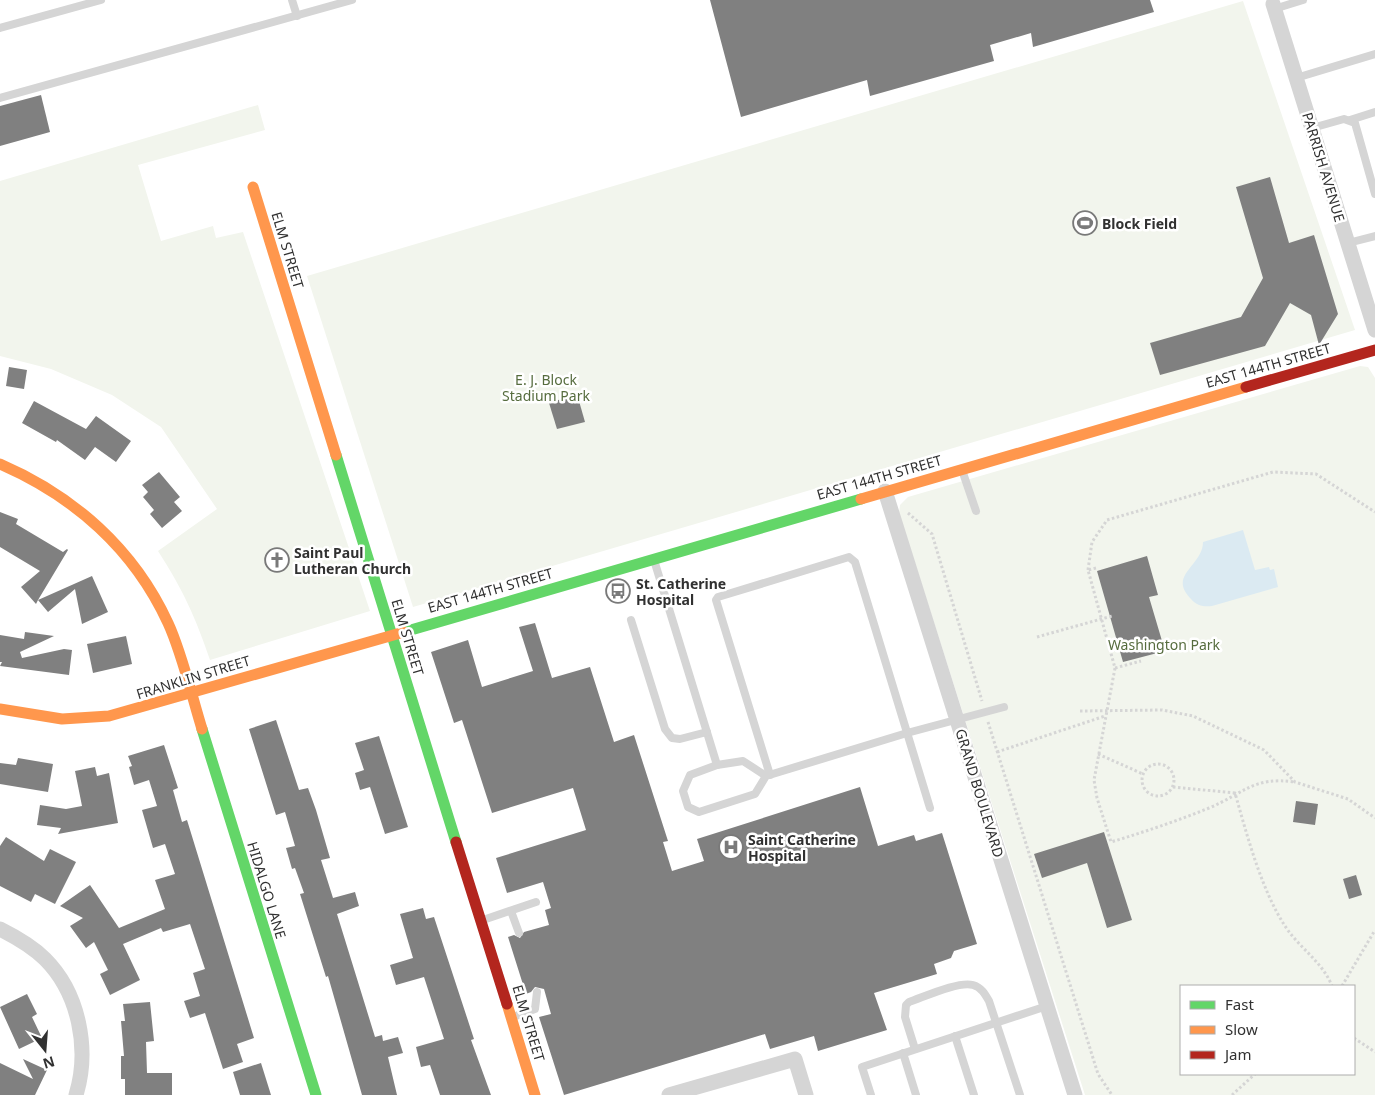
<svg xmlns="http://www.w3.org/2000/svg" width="1375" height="1095" viewBox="0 0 1375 1095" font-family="'Noto Sans',sans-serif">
<rect width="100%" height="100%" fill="#fff"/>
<g fill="#f2f5ed" fill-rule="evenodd">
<path d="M1243,1l112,329 -942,277 -106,-331z"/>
<path d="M258,105l7,25 -127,35 23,76 52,-15 3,12 27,-6 127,379 -160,49c-15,-44 -27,-70 -52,-109l59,-42 -56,-82 -49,-32 -61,-26 -51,-13v-175z"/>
<path d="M1360,366l8,1 7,11v717h-290l-186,-582 1,-8 8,-8zM1181,986h173v88h-173z"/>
</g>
<path fill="#dbeaf2" d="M1243,530l12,40 14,-3 1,3 4,-1 4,18 -66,19c-8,1 -15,0 -21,-7 -24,-24 12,-33 12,-57z"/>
<g fill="#808080">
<path d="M710,0h440l4,12 -121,35 -2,-14 -41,12 4,16 -124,35 -3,-16 -126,37z"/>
<path d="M41,95l9,37 -50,14v-40z"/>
<path d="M1270,177l19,66 25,-8 24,79 -19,31 -8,-30 -21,-12 -25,43 -105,29 -10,-32 91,-26 22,-39 -27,-91z"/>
<path d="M9,367l18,3 -3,19 -18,-3z"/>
<path d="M577,394l8,28 -28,7 -8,-26z"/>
<path d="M34,401l52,28 10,-13 35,25 -15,21 -21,-15 -10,13 -28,-20 -1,2 -34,-19z"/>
<path d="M159,472l21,25 -6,5 8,9 -20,17 -12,-14 4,-4 -11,-13 5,-5 -6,-7z"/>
<path d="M0,512l18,7 -2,5 47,28 4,-3 1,1 -30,50 54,-24 16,36 -26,12 -7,-35 -27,23 -10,-12 -2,4 -15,-17 19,-16 -40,-24z"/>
<path d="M1147,556l11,39 -9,2 16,54 -42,11 -26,-91z"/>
<path d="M535,623l17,55 38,-11 24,75 20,-7 34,106 -5,1 9,29 32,-10 -7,-22 163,-52 18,59 36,-11 2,6 26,-8 35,111 -23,7 -3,7 -17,6 3,10 -63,19 13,37 -69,21 -4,-15 -44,13 -5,-15 -201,61 -25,-78 12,-3 -7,-25 -9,-2 -4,5 -5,2 -18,-57 6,-2 6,3 4,-6 25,-7 -4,-15 6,-2 -8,-26 -36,11 -11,-35 90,-28 -13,-42 -81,25 -30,-93 -8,3 -23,-71 37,-12 14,47 51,-16 -14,-44z"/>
<path d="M25,632l29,4 -34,16 2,6 42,-9 8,1 -3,25 -69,-9 2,-4h-2v-27l24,4z"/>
<path d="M126,636l6,28 -39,9 -6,-29z"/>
<path d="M276,720l23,70 9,-2 8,22 14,48 -9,2 12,38 22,-6 4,14 -22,8 38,123 7,-2 1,6 15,-4 5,16 -15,4 9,38h-35l-34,-119 -2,1 -26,-83 4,-1 -9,-25 -3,1 -6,-21 9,-2 -10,-34 -9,3 -27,-86z"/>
<path d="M379,736l29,91 -23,7 -15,-47 -10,3 -5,-17 9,-3 -9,-27z"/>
<path d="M164,745l14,43 -5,2 9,32 5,-2 67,218 -17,6 6,18 -20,7 -18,-56 -15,5 -6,-17 16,-5 -7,-23 12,-4 -15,-45 -27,8 -2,-4 -38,16 17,36 -30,15 -10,-21 8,-4 -14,-28 -8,6 -16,-22 13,-8 -23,-12 30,-21 29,43 46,-19 -10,-29 20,-6 -10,-30 -12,4 -11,-38 15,-4 -8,-26 -15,5 -5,-18 3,-1 -4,-10z"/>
<path d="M18,758l35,6 -5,28 -48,-8v-21l16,2z"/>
<path d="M95,767l2,9 12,-3 9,50 -60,11 3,-6 -24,-3 3,-20 26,4 16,-3 -7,-35z"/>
<path d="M1296,801l22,3 -3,21 -22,-3z"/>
<path d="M1104,832l28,88 -25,8 -20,-65 -45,15 -8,-24z"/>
<path d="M6,837l38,24 6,-12 26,13 -21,42 -20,-10 -4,8 -31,-16v-40z"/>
<path d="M1356,875l6,20 -13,4 -6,-20z"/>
<path d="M423,908l3,11 8,-2 40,122 -3,1 20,55h-51l-10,-30 -9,2 -5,-20 28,-8 -20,-62 -28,8 -6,-20 23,-7 -13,-44z"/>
<path d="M27,994l10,20 -5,3 10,21 -23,11 -19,-42z"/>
<path d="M150,1002l4,39 -8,1 1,31h25v22h-47v-16h-4v-23h3l-3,-35h4l-2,-17z"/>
<path d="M23,1059l24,11 -12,25h-35v-32l33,16z"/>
<path d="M261,1063l10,32h-31l-7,-23z"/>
</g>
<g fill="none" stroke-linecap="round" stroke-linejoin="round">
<g stroke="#d5d5d5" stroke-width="3" stroke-dasharray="2.5 2.5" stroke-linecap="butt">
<path d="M908,513l24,21 50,167"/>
<path d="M1096,568l-8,2 27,98 26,-7"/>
<path d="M1088,570l4,-28 15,-22 166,-48 43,2 59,38"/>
<path d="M1037,637l75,-21"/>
<path d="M1115,668l-21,112 3,18 14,44c33,-10 66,-21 98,-34 34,-14 44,-32 86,-26"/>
<path d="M1080,711l82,-1 31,6 71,34 31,32 53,17 27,19"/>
<path d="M988,722l110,352 14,21"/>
<path d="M997,752l108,-36"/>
<path d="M1098,754l45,20"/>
<circle cx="1158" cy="780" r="16"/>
<path d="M1173,787l62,6c12,42 26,96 50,133 15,23 37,35 47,60"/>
<path d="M1342,986l33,-56"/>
<path d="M1354,1038l21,14"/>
<path d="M1232,1095l23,-21"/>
</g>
<g stroke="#d5d5d5" stroke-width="8">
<path d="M292,0l5,16"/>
<path d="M1274,9l29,-9"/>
<path d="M0,28l101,-28"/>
<path d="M1296,78l79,-24"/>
<path d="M0,98l352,-98"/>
<path d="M1350,120l25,-8"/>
<path d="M1312,128l32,-9 11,4 20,71"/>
<path d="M1348,243l27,-7"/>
<path d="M962,470l14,41"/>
<path d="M654,560l63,205"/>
<path d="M631,620l34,109 7,9 8,1 27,-7"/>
<path d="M770,775l-54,-175 2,-3 131,-40 6,5 75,246"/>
<path d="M766,776l-23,-15 -26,4 -27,10 -7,16 5,16 11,5 56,-18 11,-18 141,-43 97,-26"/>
<path d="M511,911l8,22"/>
<path d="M483,920l53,-18"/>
<path d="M513,1017l22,-8 2,-17"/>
<path d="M955,1036l19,59"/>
<path d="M915,1049l-10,-32 1,-12 3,-3c15,-5 49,-21 64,-17 8,2 12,9 16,16l31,94"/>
<path d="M903,1053l13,42"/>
<path d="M871,1095l-9,-28 185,-61"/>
</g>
<g stroke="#d5d5d5" stroke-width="15">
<path d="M1273,4l102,326"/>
<path d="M885,491l190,604"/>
<path d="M0,929c16,8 32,17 45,30 34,34 45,90 31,136"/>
<path d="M669,1095l126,-36 11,36"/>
</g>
<g stroke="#63d668" stroke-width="11">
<path d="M336,455l120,387"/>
<path d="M404,632l457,-133"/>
<path d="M202,729l114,366"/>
</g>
<g stroke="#ff974d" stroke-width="11">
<path d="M253,187l83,268"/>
<path d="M0,464c74,32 134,85 168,159 14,30 24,74 34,106"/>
<path d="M861,499l385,-112"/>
<path d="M0,709l62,10 47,-3 295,-84"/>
<path d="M507,1004l28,91"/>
</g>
<g stroke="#b3261e" stroke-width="11">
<path d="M1246,387l129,-37"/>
<path d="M456,842l51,162"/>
</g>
</g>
<defs>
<g id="stadium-ring" transform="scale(1.25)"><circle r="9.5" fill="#fff" stroke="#797979" stroke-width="1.5"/><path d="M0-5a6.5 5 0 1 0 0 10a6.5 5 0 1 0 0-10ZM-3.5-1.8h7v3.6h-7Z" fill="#797979"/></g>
<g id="church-ring" transform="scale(1.25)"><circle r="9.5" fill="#fff" stroke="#797979" stroke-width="1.5"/><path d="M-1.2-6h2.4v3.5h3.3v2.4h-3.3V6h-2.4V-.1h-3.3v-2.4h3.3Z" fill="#797979"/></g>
<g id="bus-ring" transform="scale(1.25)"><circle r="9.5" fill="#fff" stroke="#797979" stroke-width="1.5"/><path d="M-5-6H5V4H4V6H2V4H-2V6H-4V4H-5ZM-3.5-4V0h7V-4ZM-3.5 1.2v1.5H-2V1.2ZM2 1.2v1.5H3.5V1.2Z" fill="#797979"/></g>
<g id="hospital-ring" transform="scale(1.25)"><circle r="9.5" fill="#fff" stroke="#797979" stroke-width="1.5"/><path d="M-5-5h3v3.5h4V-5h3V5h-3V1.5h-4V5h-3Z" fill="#797979"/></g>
</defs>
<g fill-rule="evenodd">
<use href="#stadium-ring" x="1085" y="223"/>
<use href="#church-ring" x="277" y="560"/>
<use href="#bus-ring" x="618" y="591"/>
<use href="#hospital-ring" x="731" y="847"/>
</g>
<g text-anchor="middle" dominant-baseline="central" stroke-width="5" stroke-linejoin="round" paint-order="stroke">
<g font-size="14" fill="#313131" stroke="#fff">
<text transform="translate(1324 167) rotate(73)">PARRISH AVENUE</text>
<text transform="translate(288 250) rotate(73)">ELM STREET</text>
<text transform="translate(1268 365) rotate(-16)">EAST 144TH STREET</text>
<text transform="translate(879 477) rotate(-16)">EAST 144TH STREET</text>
<text transform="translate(490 590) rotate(-16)">EAST 144TH STREET</text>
<text transform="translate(408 637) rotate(73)">ELM STREET</text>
<text transform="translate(193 677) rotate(-17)">FRANKLIN STREET</text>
<text transform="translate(980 793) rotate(73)">GRAND BOULEVARD</text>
<text transform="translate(267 890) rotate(73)">HIDALGO LANE</text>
<text transform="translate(529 1023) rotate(73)">ELM STREET</text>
</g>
<g font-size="14" font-weight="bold" fill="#313131" stroke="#fff" text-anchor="start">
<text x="1102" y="223">Block Field</text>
<text x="294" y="552">Saint Paul<tspan x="294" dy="16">Lutheran Church</tspan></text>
<text x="636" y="583">St. Catherine<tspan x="636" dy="16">Hospital</tspan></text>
<text x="748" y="839">Saint Catherine<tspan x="748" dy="16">Hospital</tspan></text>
</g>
<g font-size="14" fill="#566c3e" stroke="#fff">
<text x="546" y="379">E. J. Block<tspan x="546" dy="16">Stadium Park</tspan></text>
<text x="1164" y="644">Washington Park</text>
</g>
</g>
<rect x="1180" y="985" width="175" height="90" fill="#ffffff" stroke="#adadad"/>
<rect x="1190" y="1001" width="25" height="8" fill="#63d668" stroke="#adadad"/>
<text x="1225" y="1010" font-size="15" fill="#313131">Fast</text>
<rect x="1190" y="1026" width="25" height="8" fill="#ff974d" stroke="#adadad"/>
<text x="1225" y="1035" font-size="15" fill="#313131">Slow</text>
<rect x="1190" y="1051" width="25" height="8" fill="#b3261e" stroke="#adadad"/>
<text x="1225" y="1060" font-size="15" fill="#313131">Jam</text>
<g transform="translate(45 1050) rotate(163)" stroke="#ffffff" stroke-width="4" paint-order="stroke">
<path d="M0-4L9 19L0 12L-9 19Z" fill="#313131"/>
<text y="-8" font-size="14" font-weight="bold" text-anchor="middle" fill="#313131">N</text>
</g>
</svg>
